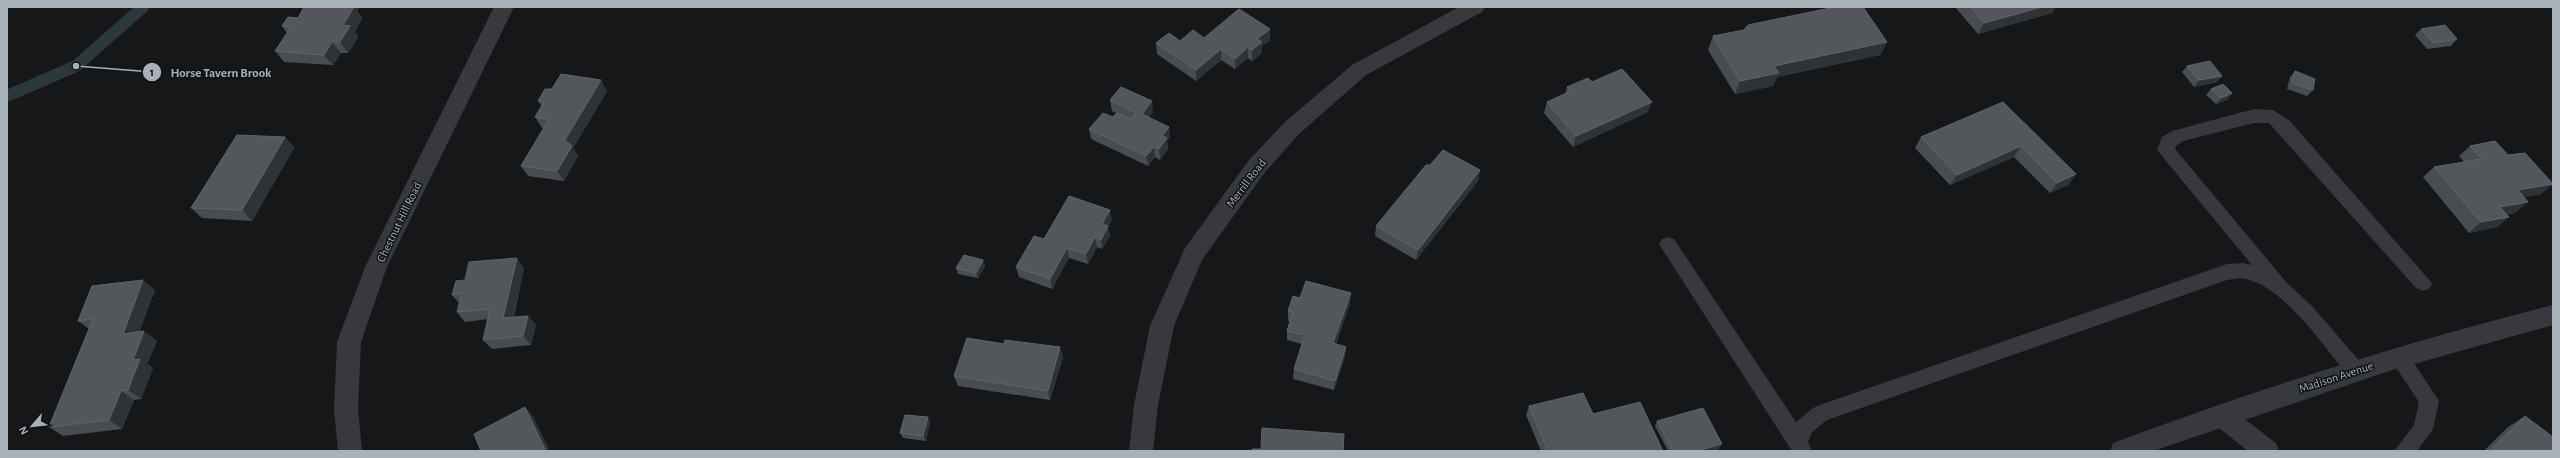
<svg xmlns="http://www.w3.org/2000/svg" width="2560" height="458" viewBox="0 0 2560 458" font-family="'Alegreya Sans',sans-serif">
<rect width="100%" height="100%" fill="#161718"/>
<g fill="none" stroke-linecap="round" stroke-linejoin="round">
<path stroke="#2c383c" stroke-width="12" d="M7,96l69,-30 67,-59"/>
<g fill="#37393d" fill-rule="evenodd">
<path d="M2254,109l19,1 16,10 143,163 -2,5 -7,3 -7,-3 -147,-165h-15l-71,18 -7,5 -1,3 5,6 107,128 25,23 50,58 3,6 -3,6 -7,2 -7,-2c-24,-30 -63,-88 -102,-97 -6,-1 -13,0 -19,1l-400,140 -15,12 -4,10 4,9h-20l-133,-207 3,-5 6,-2 6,2 122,183 17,-14 7,-3 407,-141 16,-1 9,2 -95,-115 5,-13 10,-6z"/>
<path d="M2399,349l7,2 33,50 -6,28 -16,22h-23l20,-26 5,-23 -30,-45 3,-6z"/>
</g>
<g fill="#37393d" fill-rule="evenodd">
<path d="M1459,7h26l-3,5 -116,63 -67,59 -34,38 -63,88 -28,66 -16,79 -5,46h-24l5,-46 16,-79 35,-78 64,-88 36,-38 67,-57z"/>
<path d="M2221,404l8,3 47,36 3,8h-31l-35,-28 -4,-8 4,-8z"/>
</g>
<g fill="#37393d" fill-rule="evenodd">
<path d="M494,7h20l-127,260 -26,75 -3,67 4,42h-24l-4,-42 3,-67 28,-75z"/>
<path d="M2553,305v20l-164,46 -236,80h-43l3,-8c144,-54 291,-100 440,-138z"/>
</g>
</g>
<g fill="#494c50">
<path d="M1955,7h101l-4,6 -74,21z"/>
<path d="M357,11l5,7 -7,14 3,5 -10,16h-7l-8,12 -49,-3 -9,-11 12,-18 -5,-7 16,-8z"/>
<path d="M2421,29l36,10 -6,7 -24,3 -12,-14z"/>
<path d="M1713,36l174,6 -7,13 -103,22 -4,9 -38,8 -27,-44z"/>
<path d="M1204,38l66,2 -8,6v7l-10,8 -4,-3 -13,11 -14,-9 -25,21 -39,-27 -1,-11z"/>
<path d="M2187,66l35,10 -5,6 -23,5 -12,-15z"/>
<path d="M2295,71l18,19 -6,6 -20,-7 3,-12z"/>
<path d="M1592,82l56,30 -75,35 -29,-34 3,-11 18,-8 2,-7z"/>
<path d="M552,89l55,2 -34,57 5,8 -14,25 -36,-5 -7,-10 23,-38h-2l-7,-11 7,-11 -4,-5z"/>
<path d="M2211,89l21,4 -5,7 -11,4 -10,-9z"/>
<path d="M1110,100l43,12 -4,5 21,20 -3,4 1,8 -8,11 -5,-3 -7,9 -57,-27 -2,-10 24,-12 3,-4 -4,-2z"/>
<path d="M2003,102l73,72 -8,11 -18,8 -36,-36 -64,28 -35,-37 6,-11z"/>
<path d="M285,137l9,11 -42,73 -50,-3 -11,-10z"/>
<path d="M2470,146l38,9 45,29 -12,10 -17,3 -9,16 -9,1 3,3 -12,10 -28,6 -46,-56 11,-10 30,-5 -5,-6z"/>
<path d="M1480,170l-2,11 -62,79 -41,-24 1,-10z"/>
<path d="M1112,220l-4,7 2,9 -8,13 -5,-2 -9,17 -19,-6 -17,31 -33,-12 -3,-10 28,-28z"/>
<path d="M983,260l2,6 -7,12 -20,-4 -2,-6z"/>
<path d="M524,268l-10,49 14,-1 8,9 -5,20 -39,4 -9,-9 5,-21 -23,3 -8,-10 2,-9 -7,-8 13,-15z"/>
<path d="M155,290l-16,42 18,9 -10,23 6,4 -12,31 -7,1 -12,29 -59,7 -14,-9 40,-98 -11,-8z"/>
<path d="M1300,298l50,5 -14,41 9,12 -11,34 -41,-11 1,-10 8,-25 -15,-4v-9l3,-10h-2v-10z"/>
<path d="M1004,344l59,13 -13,43 -92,-14 -4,-10z"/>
<path d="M1529,406l64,8 70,37h-122l-15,-36z"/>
<path d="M2525,416l28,35h-69l24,-24z"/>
<path d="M928,417l2,5 -4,19 -23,-3 -3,-5z"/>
<path d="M1657,421l62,28 -8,2h-43l-13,-25z"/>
</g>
<g fill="#303335">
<path d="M345,7h15l-3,4 5,7 -7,14 3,5 -10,16 -8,-11 3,-17z"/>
<path d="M2042,7h14l-4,6 -74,21 6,-11z"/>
<path d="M1270,29v11l-8,6v7l-10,8v-11l5,-11z"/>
<path d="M332,42l9,11 -8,12 -9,-10z"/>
<path d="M1887,42l-7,13 -103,22 -4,9 -38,8 5,-13 34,-15z"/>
<path d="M1248,47v11l-13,11v-10z"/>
<path d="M1221,49v11l-25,21v-11z"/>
<path d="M2222,76l-5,6 -23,5 5,-7z"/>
<path d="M601,80l6,11 -34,57 5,8 -14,25 -7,-10 8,-31z"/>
<path d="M2232,93l-5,7 -11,4 5,-6z"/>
<path d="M1152,101l1,11 -10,13 -1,-11z"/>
<path d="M1652,102l-4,10 -75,35 3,-11z"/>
<path d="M1169,127l1,10 -3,4 1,8 -8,11 -1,-11 3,-13z"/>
<path d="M285,137l9,11 -42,73 -10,-11z"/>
<path d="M2021,146l-7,11 -64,28 7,-10z"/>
<path d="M1154,147l1,10 -7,9 -2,-10z"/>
<path d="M1480,170l-2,11 -62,79 2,-10z"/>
<path d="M2076,174l-8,11 -18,8 7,-10z"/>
<path d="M2553,184l-12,10 -35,7 12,-11z"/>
<path d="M2528,202l-13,11 -27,5 12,-11z"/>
<path d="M1110,210l2,10 -4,7 2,9 -8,13 -1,-9 1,-16z"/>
<path d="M2509,217l-12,10 -28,6 12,-11z"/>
<path d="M1095,237l2,10 -9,17 -2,-10z"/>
<path d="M1067,248l2,10 -17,31 -2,-10z"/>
<path d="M517,258l7,10 -13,60 -8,-10z"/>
<path d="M983,260l2,6 -7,12 -2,-5z"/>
<path d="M143,280l12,10 -20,53 -12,-9z"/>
<path d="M1351,293l-1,10 -17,50v-10z"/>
<path d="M528,316l8,9 -5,20 -8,-9z"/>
<path d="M144,331l13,10 -10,23 6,4 -12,31 -13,-9 5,-30z"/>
<path d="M1060,347l3,10 -13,43 -2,-9z"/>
<path d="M1346,347l-1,9 -11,34 1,-9z"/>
<path d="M121,391l13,9 -12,29 -13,-9z"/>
<path d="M525,407l8,9 17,35h-4z"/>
<path d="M928,417l2,5 -4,19 -3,-5z"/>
<path d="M1722,444l-3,5 -8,2h-15z"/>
</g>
<g fill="#53575b" stroke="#61656a">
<path d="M304,7h50l-11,18 7,1 -10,16h-8l-8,13 -49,-4 16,-24 -9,-1 6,-9 10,1z"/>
<path d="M1835,7h28l24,35 -113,24 5,7 -39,8 -27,-45 31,-6 4,-5z"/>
<path d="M1971,7h71l-58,16z"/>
<path d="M1239,9l31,20 -13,10 5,3 -10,8 -4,-3 -13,12 -14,-10 -25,21 -40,-27 13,-10 11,8 13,-11 11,8z"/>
<path d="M2445,25l12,14 -24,4 -12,-14z"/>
<path d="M2210,61l12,15 -23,4 -12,-14z"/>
<path d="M1622,69l30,33 -76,34 -29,-34 24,-11 -4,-4 21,-9 4,4z"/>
<path d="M2295,71l20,8 -2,11 -21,-7z"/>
<path d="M561,74l40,6 -36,60 7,6 -15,25 -36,-5 28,-47 -14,-2 9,-15 -6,-1 7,-12h7z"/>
<path d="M2223,84l9,9 -11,5 -10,-9z"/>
<path d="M1121,87l31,14 -10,13 27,13 -7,9 5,2 -8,11 -5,-2 -8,9 -57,-27 14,-16 10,4 4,-4 14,6 5,-6 -26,-13z"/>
<path d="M2003,102l73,72 -19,9 -36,-37 -64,29 -36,-38z"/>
<path d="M237,135l48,2 -43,73 -51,-2z"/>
<path d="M2495,141l13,14 17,-2 28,31 -35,6 10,12 -28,5 9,10 -28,5 -47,-55 48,-8 -12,-13z"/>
<path d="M1443,150l37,20 -62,80 -42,-24 50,-61h4z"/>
<path d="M1069,196l41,14 -8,14 6,2 -7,14 -6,-3 -9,17 -19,-6 -17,31 -34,-12 18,-31 10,3z"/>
<path d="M964,255l19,5 -7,13 -20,-5z"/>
<path d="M517,258l-14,60 25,-2 -5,20 -40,4 7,-31 -33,3 5,-19 -10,2 4,-14 9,-1 4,-18z"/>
<path d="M143,280l-20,54 21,-3 -11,29 7,-1 -12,31 -7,1 -12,29 -60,7 44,-108 -15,2 14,-35z"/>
<path d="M1306,281l45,12 -18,50 13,4 -11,34 -41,-12 11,-34 -18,-4 6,-19 -5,-1 5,-15 7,2z"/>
<path d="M967,338l37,6 1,-4 55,7 -12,44 -94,-15z"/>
<path d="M1583,393l10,21 47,-12 23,49h-115l-19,-45z"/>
<path d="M525,407l21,44h-65l-7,-17z"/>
<path d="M1703,408l19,36 -26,7h-23l-16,-30z"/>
<path d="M905,415l23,2 -5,19 -23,-3z"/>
<path d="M2525,416l28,21v14h-63z"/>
<path d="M1262,428l82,6 -1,17h-91v-2h9z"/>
</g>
<g text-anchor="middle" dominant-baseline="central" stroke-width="3" stroke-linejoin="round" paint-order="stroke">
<g font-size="12" fill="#a8b0b8" stroke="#111213">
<text transform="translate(1246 183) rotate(-53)">Merrill Road</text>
<text transform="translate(399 222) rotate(-64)">Chestnut Hill Road</text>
<text transform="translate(2336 377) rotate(-18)">Madison Avenue</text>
</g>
</g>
<path fill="none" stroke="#a8b0b8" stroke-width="1.5" d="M76 66L152 72"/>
<g fill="#a8b0b8" stroke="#111213" stroke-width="1.5">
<circle cx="76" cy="66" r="4"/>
<circle cx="152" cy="72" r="10"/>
</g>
<g font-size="12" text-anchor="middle" font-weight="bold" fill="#111">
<text x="152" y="76">1</text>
</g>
<g font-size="13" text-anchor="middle" font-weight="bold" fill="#a8b0b8" stroke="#111213" stroke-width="3" stroke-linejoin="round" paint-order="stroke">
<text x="221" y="77">Horse Tavern Brook</text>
</g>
<rect width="2560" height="458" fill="none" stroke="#a8b0b8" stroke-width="16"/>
<g transform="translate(32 426) rotate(242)" stroke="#111213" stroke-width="3" paint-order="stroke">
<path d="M0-3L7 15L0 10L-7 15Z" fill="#a8b0b8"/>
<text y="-6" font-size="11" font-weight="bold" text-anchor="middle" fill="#a8b0b8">N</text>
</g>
</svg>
